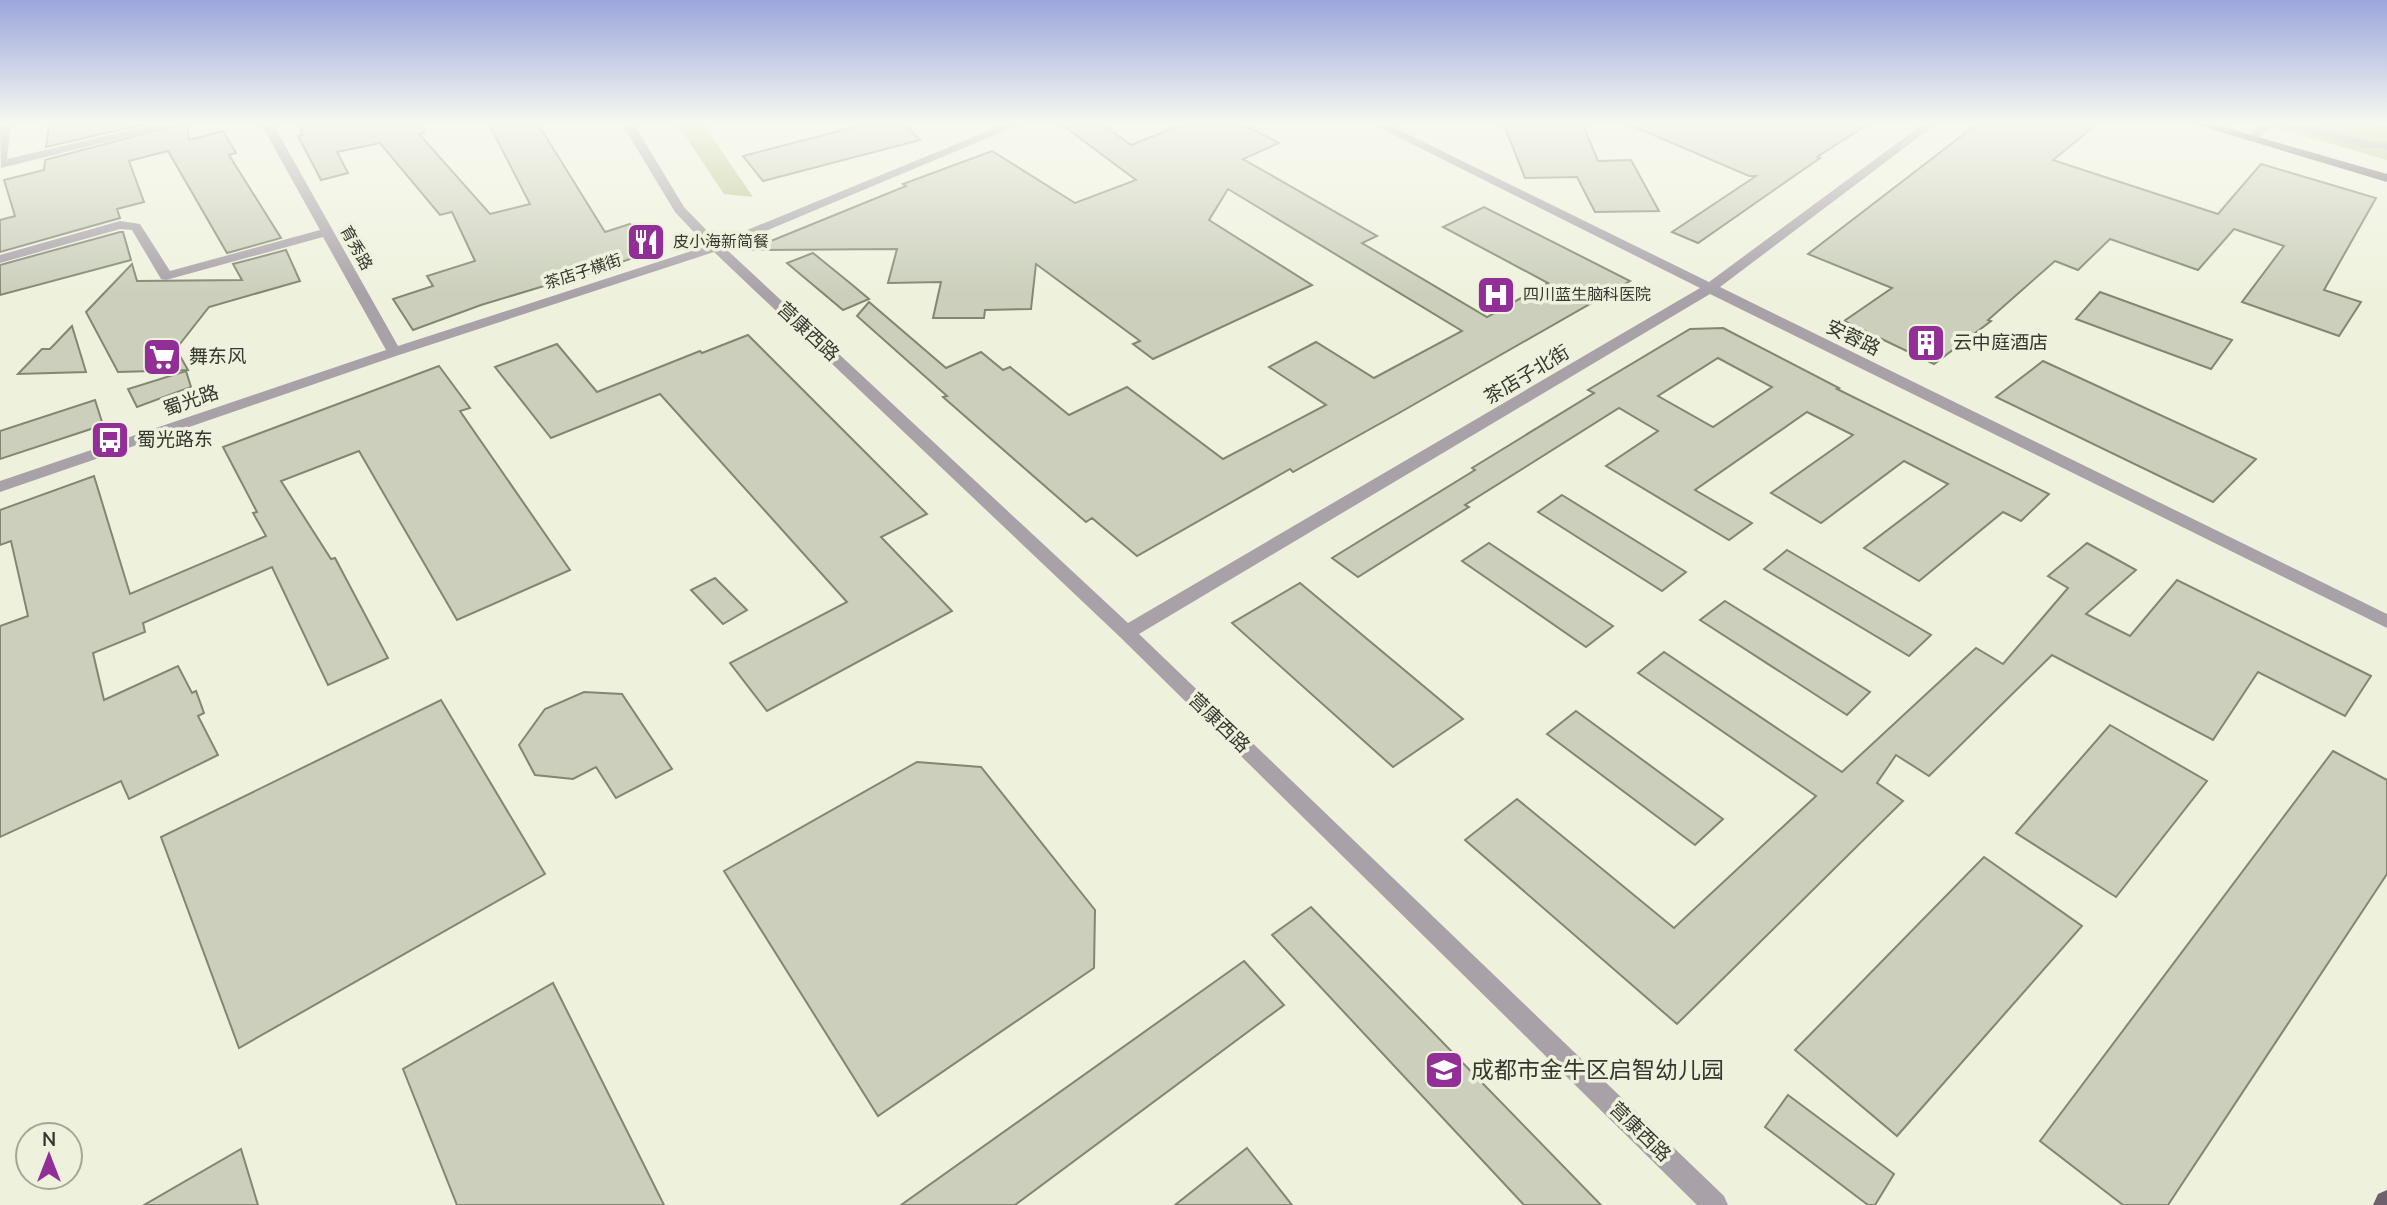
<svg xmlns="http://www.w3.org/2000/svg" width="2387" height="1205" viewBox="0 0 2387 1205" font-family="'Nunito Sans','Noto Sans SC',sans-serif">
<rect width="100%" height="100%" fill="#eef2dd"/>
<g fill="#bdc58d">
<path d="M677,124h26l50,73 -29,-3z"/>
<path d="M2263,124h124v36z"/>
</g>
<g fill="#cbcfbb" stroke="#828673" stroke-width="2" fill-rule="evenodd">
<path d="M49,124h96l-99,23z"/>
<path d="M180,124h7l2,16 34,-9 13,22 -7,2 52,83 -54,15 -59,-102 -39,10 15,41 -27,7 3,9 -120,34v-32l15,-4 -11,-36 40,-10 1,-10z"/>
<path d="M300,124h123l1,9 -5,1 71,80 40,-10 -41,-80h49l67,108 25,-8 26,26 -101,35 -1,-2 -73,22 -68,25 -20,-31 40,-13 -6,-10 48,-15 -23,-49 -12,3 -60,-72 -43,9 11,21 -27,7 -23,-44 4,-1z"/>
<path d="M866,124h38l16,16 -157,41 -20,-25z"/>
<path d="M1061,124h41l29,21 53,-21h58l37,19 -36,16 134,77 -15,7 125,74 61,-34 -105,-56 41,-20 146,74 -231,132 -106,59 -3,-3 -153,87 -45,-38 -6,4 -143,-125 4,-1 -90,-80 12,-14 77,66 35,-16 22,18 7,-3 59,48 58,-28 96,72 103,-54 -57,-38 47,-25 58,36 88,-47 -234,-142 -19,31 103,65 -159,74 -20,-15 7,-3 -104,-77 -5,45 -46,1 -1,8h-51l8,-36 -53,1 9,-34 -148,1 157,-64 -3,-2 89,-33 83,52 61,-23z"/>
<path d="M1628,124h240l-51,33 3,1 -122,85 -26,-11 84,-56h-7z"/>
<path d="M1977,124h120l-44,36 165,54 43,-50 115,34 -52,92 37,12 -22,34 -97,-34 42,-56 -50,-17 -36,41 -88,-31 -32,31 -23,-9 -67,59 3,1 -57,43 -90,-43 48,-33 -84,-34z"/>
<path d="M1504,125h79l15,36 33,-1 28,51 -64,1 -18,-35 -52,1z"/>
<path d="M120,232h3l8,28 -131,35v-30z"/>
<path d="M286,250l14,31 -91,26 -33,42 12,21 -70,2 -32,-60 46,-48 5,17 105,-1 -9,-16z"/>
<path d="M813,253l37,30 19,16 -26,11 -56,-47z"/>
<path d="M2100,292l132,48 -21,29 -135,-50z"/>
<path d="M72,326l14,46 -68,2 24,-25h8z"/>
<path d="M1723,328l116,60 -2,1 212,105 -28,27 -18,-9 -84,69 -55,-33 84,-64 -44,-23 -83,62 -50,-30 82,-58 -46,-23 -112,78 57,33 -23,17 -123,-74 52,-35 -39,-23 -154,97 4,2 -111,70 -26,-19 143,-88 -3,-2 122,-75 -6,-3 102,-61zM1718,358l54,29 -59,40 -55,-31z"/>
<path d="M748,335l179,179 -46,23 71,74 -185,100 -37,-48 117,-61 -187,-208 -109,44 -56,-71 62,-23 40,48 103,-41 2,2z"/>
<path d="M2043,361l213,98 -43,43 -217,-105z"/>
<path d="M439,366l31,42 -10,3 110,159 -113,50 -98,-169 -78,30 50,78 4,-1 53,100 -60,27 -56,-118 -129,56 2,9 -52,21 11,47 74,-34 14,27 4,-2 8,22 -6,3 20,39 -89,44 -8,-18 -121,56v-211l28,-10 -17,-75 -11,4v-35l94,-34 36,118 136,-58 -13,-23 4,-1 -34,-65z"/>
<path d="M186,371l5,16 -54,20 -9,-18z"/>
<path d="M95,400l8,25 -103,34v-28z"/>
<path d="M1562,495l124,77 -24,19 -124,-79z"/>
<path d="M1489,543l124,83 -27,21 -124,-86z"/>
<path d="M2087,543l49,27 -50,44 44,22 47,-56 194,96 -26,40 -87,-44 -45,68 -161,-85 -123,121 -33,-21 -19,28 26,18 -226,223 -212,-184 52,-41 157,129 142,-132 -178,-123 26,-21 178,120 134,-124 27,16 65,-76 -20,-12z"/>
<path d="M1787,550l144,85 -22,21 -145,-87z"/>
<path d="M715,578l32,32 -24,14 -32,-34z"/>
<path d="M1300,583l163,136 -70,48 -161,-144z"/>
<path d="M1725,601l145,91 -23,23 -147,-95z"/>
<path d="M584,692l38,2 50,75 -56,29 -20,-31 -23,12 -38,-4 -16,-30 26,-36z"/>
<path d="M441,700l104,174 -306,174 -78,-211z"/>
<path d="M1576,711l147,108 -28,26 -148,-111z"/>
<path d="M2110,725l97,56 -91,116 -100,-64z"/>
<path d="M2333,751l54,29v94l-219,331h-45l-83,-64z"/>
<path d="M917,762l64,5 114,143 -1,58 -216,148 -154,-245z"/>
<path d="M1984,857l98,69 -185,210 -102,-86z"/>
<path d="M1311,907l290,298h-77l-252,-270z"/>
<path d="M1244,961l40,44 -269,200h-114z"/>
<path d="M553,983l111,222h-207l-54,-136z"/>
<path d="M1788,1095l106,79 -19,31h-7l-103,-78z"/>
<path d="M1247,1148l45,57h-117z"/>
<path d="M241,1149l17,56h-114z"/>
</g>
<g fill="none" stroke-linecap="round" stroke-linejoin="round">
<path stroke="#8b8d7f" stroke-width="3.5" stroke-dasharray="2.5 2.5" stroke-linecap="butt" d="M2374,124l13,3"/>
<g fill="#a8a1a8" fill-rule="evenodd">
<path d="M0,124h11l-4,35 150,-35h21l-177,44z"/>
<path d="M261,124h12l125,222 309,-100 -32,-34 -53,-88h12l50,83 34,35 287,-118h16l-296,124 403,375 572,-335 -328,-164h15l322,158 214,-158h13l-216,163 667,327v14l-677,-334 -571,340 585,562 4,9h-31l-577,-568 -406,-385 -315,103 -399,137v-11l386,-131 -63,-113 -157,43 -5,-1 -29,-49 -12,-1 -120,34v-8l120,-34 20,3 30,47 150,-41z"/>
<path d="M2260,124h14l-19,17h-8v-4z"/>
<path d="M2284,124c35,0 68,16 103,19v6l-26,-2z"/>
</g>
<g fill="#6d616d" fill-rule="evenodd">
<path d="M2194,124h19l174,50v8z"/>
<path d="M2387,1190v15h-14l5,-11z"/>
</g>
</g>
<linearGradient id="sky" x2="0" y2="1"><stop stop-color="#9ca6dd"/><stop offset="0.42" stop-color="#f7f9f0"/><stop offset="1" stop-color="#f7f9f0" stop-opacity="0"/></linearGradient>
<rect width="2387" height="293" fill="url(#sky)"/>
<defs>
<g id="restaurant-square" transform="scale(2.0125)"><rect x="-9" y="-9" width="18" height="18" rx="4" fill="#912f96" stroke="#eef2dd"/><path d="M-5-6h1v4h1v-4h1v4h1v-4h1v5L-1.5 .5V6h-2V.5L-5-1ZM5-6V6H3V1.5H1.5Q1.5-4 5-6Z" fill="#fff"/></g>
<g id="hospital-square" transform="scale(2.0125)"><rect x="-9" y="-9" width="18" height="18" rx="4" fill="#912f96" stroke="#eef2dd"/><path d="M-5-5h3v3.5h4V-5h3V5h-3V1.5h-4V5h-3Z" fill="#fff"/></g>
<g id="building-square" transform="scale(2.0125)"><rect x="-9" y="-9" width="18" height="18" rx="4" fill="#912f96" stroke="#eef2dd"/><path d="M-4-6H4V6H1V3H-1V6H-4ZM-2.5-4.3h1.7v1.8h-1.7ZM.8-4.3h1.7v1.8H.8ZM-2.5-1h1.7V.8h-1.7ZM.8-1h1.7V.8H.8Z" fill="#fff"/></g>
<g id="supermarket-square" transform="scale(2.0125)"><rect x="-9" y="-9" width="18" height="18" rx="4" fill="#912f96" stroke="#eef2dd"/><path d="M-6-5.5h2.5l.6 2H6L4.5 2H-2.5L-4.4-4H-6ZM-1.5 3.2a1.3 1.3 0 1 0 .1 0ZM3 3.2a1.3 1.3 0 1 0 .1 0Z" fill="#fff"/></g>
<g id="bus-square" transform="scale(2.0125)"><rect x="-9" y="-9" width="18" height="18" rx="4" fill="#912f96" stroke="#eef2dd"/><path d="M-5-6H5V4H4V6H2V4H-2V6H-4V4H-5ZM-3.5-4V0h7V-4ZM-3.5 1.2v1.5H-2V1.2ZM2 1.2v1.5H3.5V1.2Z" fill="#fff"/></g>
<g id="school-square" transform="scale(2.0125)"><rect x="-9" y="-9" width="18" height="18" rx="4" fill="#912f96" stroke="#eef2dd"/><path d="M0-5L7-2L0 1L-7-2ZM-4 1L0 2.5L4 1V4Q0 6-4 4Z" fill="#fff"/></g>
</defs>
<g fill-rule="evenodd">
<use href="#restaurant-square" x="646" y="242"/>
<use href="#hospital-square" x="1496" y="295"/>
<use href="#building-square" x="1926" y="343"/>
<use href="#supermarket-square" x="162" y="357"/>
<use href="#bus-square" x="110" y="440"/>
<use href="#school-square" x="1444" y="1070"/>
</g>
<g text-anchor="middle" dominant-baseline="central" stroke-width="7" stroke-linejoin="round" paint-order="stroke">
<g font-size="16" fill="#36372f" stroke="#eef2dd" text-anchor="start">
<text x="673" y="242">皮小海新简餐</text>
<text x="1523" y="295">四川蓝生脑科医院</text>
</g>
<g font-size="16" fill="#36372f" stroke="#eef2dd">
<text transform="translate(356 248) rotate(61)">育秀路</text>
<text transform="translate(583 272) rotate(-18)">茶店子横街</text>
</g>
<g font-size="19" fill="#36372f" stroke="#eef2dd">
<text transform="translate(808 332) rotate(43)">营康西路</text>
<text transform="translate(1853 338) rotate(26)">安蓉路</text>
<text transform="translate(1527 375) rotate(-31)">茶店子北街</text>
<text transform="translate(191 401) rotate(-19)">蜀光路</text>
<text transform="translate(1219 723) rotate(44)">营康西路</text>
<text transform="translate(1640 1132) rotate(44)">营康西路</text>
</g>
<g font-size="19" fill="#36372f" stroke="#eef2dd" text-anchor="start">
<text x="1953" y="343">云中庭酒店</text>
<text x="189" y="357">舞东风</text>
<text x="137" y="440">蜀光路东</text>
</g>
<g font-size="23" fill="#36372f" stroke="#eef2dd" text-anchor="start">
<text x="1471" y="1070">成都市金牛区启智幼儿园</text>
</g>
</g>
<g transform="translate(49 1156)"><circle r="33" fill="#eef2dd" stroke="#a4a797" stroke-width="2"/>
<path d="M0-5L12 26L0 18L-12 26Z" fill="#912f96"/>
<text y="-10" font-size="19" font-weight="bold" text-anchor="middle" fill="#36372f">N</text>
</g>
</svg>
